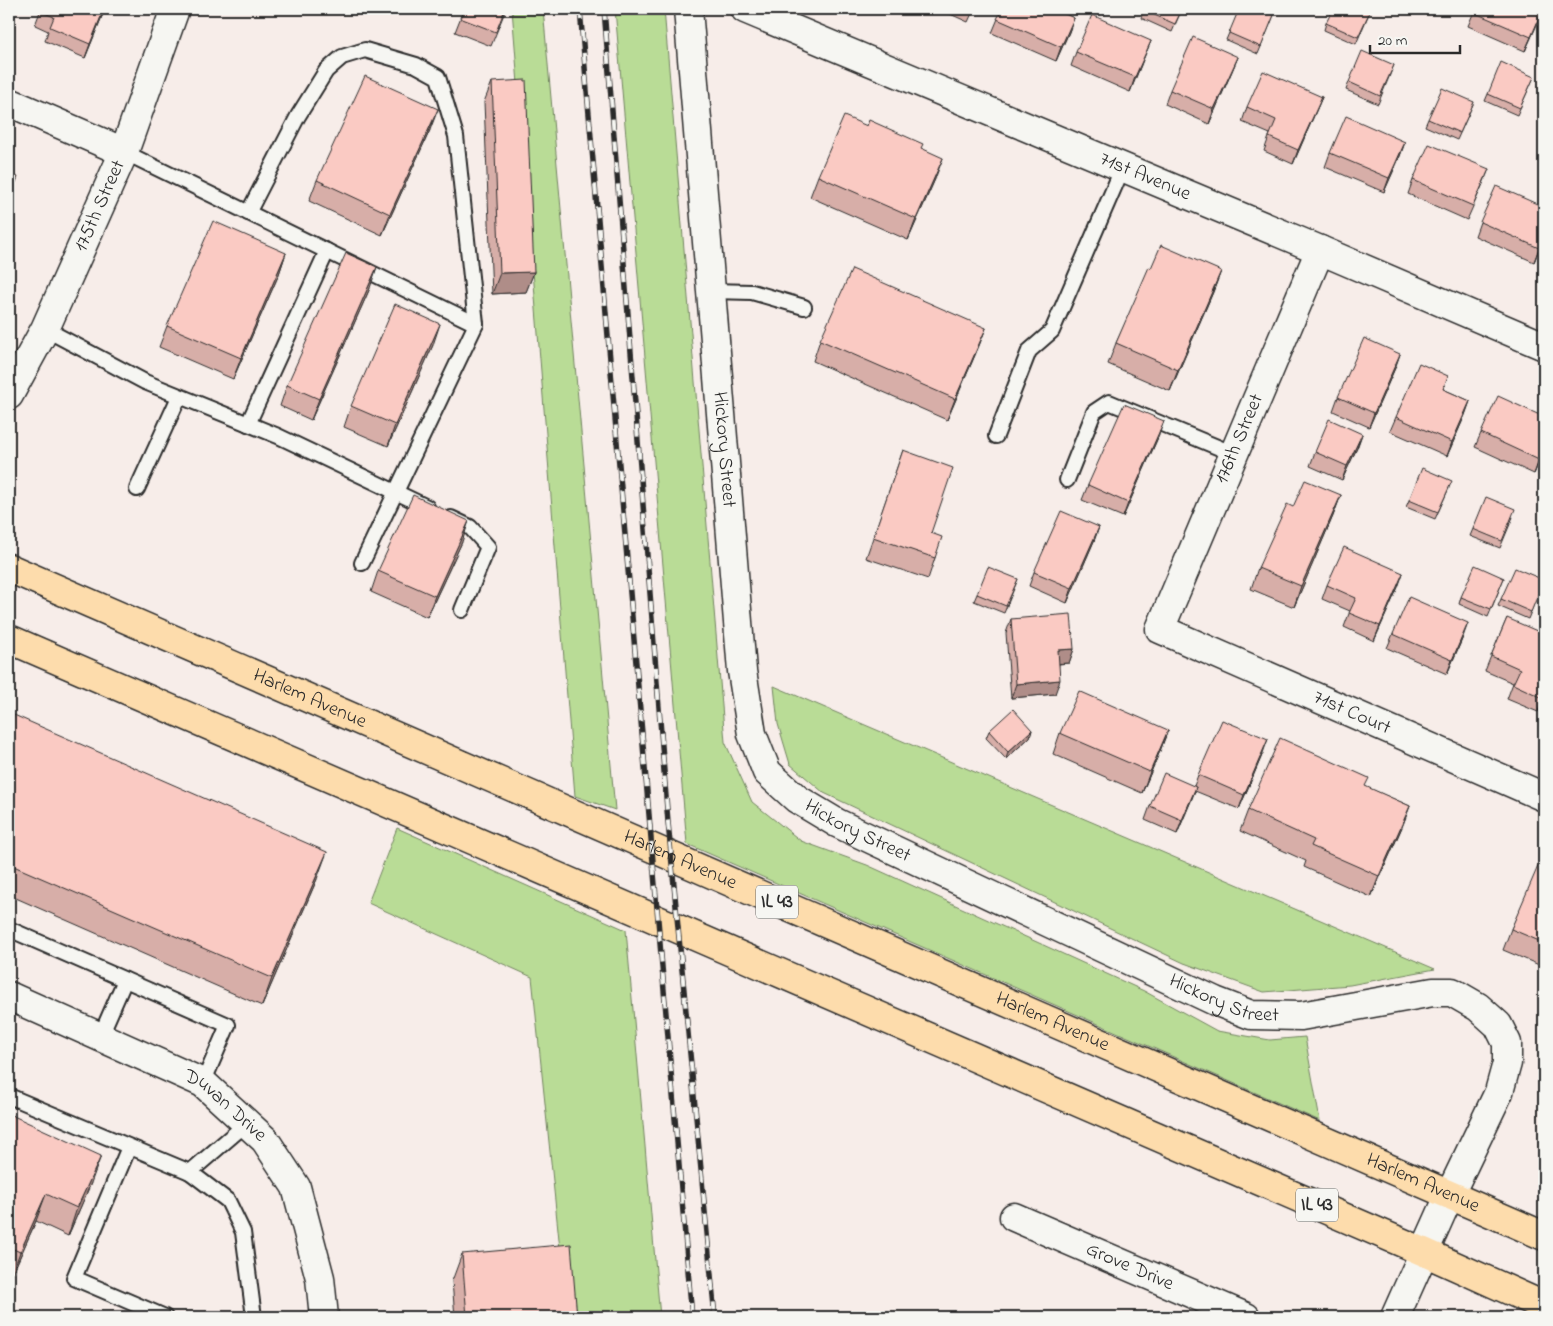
<svg xmlns="http://www.w3.org/2000/svg" width="1553" height="1326" viewBox="0 0 1553 1326" font-family="'Indie Flower',sans-serif">
<rect width="100%" height="100%" fill="#f7ede9"/>
<filter id="ink" filterUnits="userSpaceOnUse"><feTurbulence type="fractalNoise" baseFrequency=".02" numOctaves="2"/><feDisplacementMap in="SourceGraphic" scale="10" xChannelSelector="R" yChannelSelector="G"/><feConvolveMatrix kernelMatrix="1 2 1 2 8 2 1 2 1" color-interpolation-filters="sRGB"/></filter>
<g filter="url(#ink)">
<g fill="#b9dc96" stroke="#728460">
<path d="M512,9h31l72,801 -40,-14z"/>
<path d="M615,9h49l61,733 27,60 49,39 66,24 161,73 116,53 73,40 53,9 35,-3 15,84 -633,-277z"/>
<path d="M774,686l661,283 -85,16 -86,7 -80,-29 -360,-170 -34,-29 -12,-40z"/>
<path d="M397,828l229,102 34,387h-93l-35,-340 -164,-74z"/>
</g>
<g fill="none" stroke-linecap="round" stroke-linejoin="round">
<g stroke="#2b2b2b" stroke-width="18">
<g id="lane">
<path d="M124,152l352,172"/>
<path d="M248,213l50,-97 28,-45 16,-14 23,-7 51,15 22,12 18,59 20,188 -114,239"/>
<path d="M711,291l41,1 52,15"/>
<path d="M45,329l100,53 133,54 149,71"/>
<path d="M248,424l79,-173"/>
<path d="M996,436l33,-85 23,-20 71,-164"/>
<path d="M1067,480l27,-68 15,-10 125,52"/>
<path d="M137,489l42,-92"/>
<path d="M451,518l19,9 18,20 -26,63"/>
<path d="M9,929l219,96 -25,58"/>
<path d="M100,1037l25,-57"/>
<path d="M9,1096l181,76 57,-49"/>
<path d="M129,1147l-55,131 91,39"/>
<path d="M190,1172l38,29 15,31 11,85"/>
</g>
</g>
<g stroke="#2b2b2b" stroke-width="31">
<g id="street">
<path id="s1" d="M745,9l575,241 224,96"/>
<path d="M9,102l115,50"/>
<path id="s2" d="M1320,250l-160,379 384,168"/>
<path id="s3" d="M9,395l36,-66 79,-177 51,-143"/>
<path id="s4" d="M9,996l194,87 62,57 31,47 24,91 4,39"/>
<path id="s5" d="M1014,1217l232,100"/>
<path d="M1395,1317l55,-123"/>
</g>
</g>
<g stroke="#2b2b2b" stroke-width="31">
<g id="secondary">
<path id="s6" d="M688,9l54,662 10,63 15,38 30,27 40,24 378,178 36,14 50,1 132,-24h19l26,15 20,18 9,18v20l-8,29 -49,102"/>
</g>
</g>
<g stroke="#2b2b2b" stroke-width="31">
<g id="primary">
<path id="s7" d="M9,568l1535,668"/>
<path d="M9,639l1415,613 120,54"/>
</g>
</g>
<use href="#lane" stroke="#f6f6f2" stroke-width="14"/>
<use href="#street" stroke="#f6f6f2" stroke-width="28"/>
<use href="#secondary" stroke="#f6f6f2" stroke-width="28"/>
<use href="#primary" stroke="#fddcac" stroke-width="28"/>
<g stroke="#2b2b2b" stroke-width="5.5">
<g id="rail">
<path d="M580,9l112,1308"/>
<path d="M604,9l64,813 47,495"/>
</g>
</g>
<use href="#rail" stroke="#f6f6f2" stroke-width="4" stroke-dasharray="11" stroke-linecap="butt"/>
</g>
<g fill="#d7aea8" stroke="#2b2b2b">
<path d="M9,9h8l-1,3z"/>
<path d="M41,9h64l-20,49 -40,-17 3,-10 -13,-6z"/>
<path d="M464,9h42l-15,37 -36,-14z"/>
<path d="M939,9h35l-6,13z"/>
<path d="M1002,9h55v1l17,8 -5,14 -13,29 -64,-28z"/>
<path d="M1144,9h38l-10,23 -31,-14z"/>
<path d="M1371,9l-15,35 -32,-14 2,-7z"/>
<path d="M1429,9h8l-2,3z"/>
<path d="M1475,9h69l-19,42 -57,-25z"/>
<path d="M1274,15l-16,39 -32,-14 3,-7z"/>
<path d="M1151,41l-6,14 -15,37 -59,-26 5,-14z"/>
<path d="M1238,57l-6,14 -23,53 -44,-20 5,-14z"/>
<path d="M1394,65l-16,39 -32,-14 3,-8z"/>
<path d="M1534,77l-17,38 -32,-14 3,-7z"/>
<path d="M492,82l42,190 -8,20 -34,2 -8,-192z"/>
<path d="M1322,97l-6,14 -23,53 -29,-13 6,-17 -28,-12 5,-15z"/>
<path d="M1474,102l-17,38 -32,-14 3,-7z"/>
<path d="M867,126l54,22 14,31 -27,61 -98,-43 8,-21z"/>
<path d="M430,130l-48,105 -73,-34 8,-21z"/>
<path d="M1405,142l-5,14 -16,36 -59,-25 5,-14z"/>
<path d="M1489,169l-6,15 -16,36 -59,-26 5,-14z"/>
<path d="M1544,207v30l-10,25 -59,-26 5,-14z"/>
<path d="M286,253l-7,21 -46,105 -74,-32 8,-21z"/>
<path d="M1151,268l70,3 -8,21 -43,99 -62,-27 8,-21z"/>
<path d="M370,288l-59,132 -31,-14 7,-21z"/>
<path d="M986,328l-8,20 -31,72 -134,-59 7,-21z"/>
<path d="M433,345l-45,101 -44,-19 7,-21z"/>
<path d="M1400,354l-5,14 -26,59 -36,-16 5,-14z"/>
<path d="M1448,376l-5,13 27,12 -5,14 -18,41 -57,-25 6,-14z"/>
<path d="M1481,433l63,18 -10,23 -59,-27z"/>
<path d="M1362,434l-5,14 -15,32 -32,-14 5,-14z"/>
<path d="M1159,435l-36,82 -41,-17 6,-15z"/>
<path d="M903,450l28,83 4,25 -7,21 -62,-21z"/>
<path d="M1449,488l-14,31 -29,-12 3,-7z"/>
<path d="M1341,495l-8,21 -39,91 -43,-18 7,-21 35,-61z"/>
<path d="M1513,517l-13,31 -30,-12 3,-7z"/>
<path d="M1099,527l-5,14 -27,62 -38,-17 5,-14z"/>
<path d="M462,542l-35,75 -56,-25 7,-21z"/>
<path d="M1403,573l-5,14 -24,54 -30,-14 6,-16 -28,-12 5,-14z"/>
<path d="M1504,578l-16,39 -29,-13 2,-7z"/>
<path d="M1018,579l-14,34 -30,-12 3,-7z"/>
<path d="M1541,587l-13,32 -30,-13 3,-7z"/>
<path d="M1507,618l37,80 -6,14 -31,-13 6,-16 -28,-12 6,-15z"/>
<path d="M1011,619l63,30 -5,14 -10,1 -4,30 -44,4 -5,-65z"/>
<path d="M1393,634l70,3 -16,37 -60,-26z"/>
<path d="M9,726l308,153 -55,127 -253,-111z"/>
<path d="M1032,730l-2,7 -24,22 -20,-21 3,-7z"/>
<path d="M1168,730l-8,21 -18,42 -89,-39 7,-21z"/>
<path d="M1263,753l-24,56 -44,-18 -18,43 -32,-14 5,-14 44,-20 4,-11z"/>
<path d="M1366,787l44,19 -8,21 -31,70 -67,-30 2,-6 -66,-30 8,-21z"/>
<path d="M1544,858v109l-41,-17 8,-21z"/>
<path d="M9,1114l82,69 -23,53 -32,-15 -26,58h-1z"/>
<path d="M462,1254l115,63h-122l-3,-36z"/>
</g>
<g fill="#af8d88" stroke="#2b2b2b">
<path d="M104,9h1l-20,49 5,-14z"/>
<path d="M1543,9h1l-19,42z"/>
<path d="M1074,18l-5,14 -13,29 5,-14z"/>
<path d="M1151,41l-6,14 -15,37 5,-15z"/>
<path d="M1238,57l-6,14 -23,53 5,-15z"/>
<path d="M1322,97l-6,14 -23,53 5,-14z"/>
<path d="M438,109l-8,21 -48,105 8,-21z"/>
<path d="M1405,142l-5,14 -16,36 5,-14z"/>
<path d="M943,158l-8,21 -27,61 8,-21z"/>
<path d="M1544,235v2l-10,25 5,-14z"/>
<path d="M286,253l-7,21 -46,105 8,-21z"/>
<path d="M377,267l-7,21 -59,132 8,-21z"/>
<path d="M1221,271l-8,21 -43,99 8,-21z"/>
<path d="M534,272l-8,20 -34,2 8,-21z"/>
<path d="M440,324l-7,21 -45,101 7,-21z"/>
<path d="M986,328l-8,20 -31,72 8,-21z"/>
<path d="M1400,354l-5,14 -26,59 5,-14z"/>
<path d="M1470,401l-5,14 -18,41 5,-14z"/>
<path d="M1164,421l-5,14 -36,82 5,-14z"/>
<path d="M1362,434l-5,14 -15,32 5,-14z"/>
<path d="M1544,448v3l-10,23 5,-14z"/>
<path d="M1341,495l-8,21 -39,91 7,-21z"/>
<path d="M469,521l-7,21 -35,75 8,-21z"/>
<path d="M1099,527l-5,14 -27,62 5,-15z"/>
<path d="M1403,573l-5,14 -24,54 6,-15z"/>
<path d="M1468,623l-5,14 -16,37 5,-14z"/>
<path d="M1074,649l-5,14 -16,1 5,-14z"/>
<path d="M1060,680l-5,14 -44,4 5,-14z"/>
<path d="M1544,695v3l-6,14z"/>
<path d="M1032,730l-2,7 -24,22 2,-7z"/>
<path d="M1168,730l-8,21 -18,42 8,-21z"/>
<path d="M1268,739l-5,14 -24,56 5,-14z"/>
<path d="M1196,787l-5,14 -14,33 5,-14z"/>
<path d="M1410,806l-8,21 -31,70 8,-21z"/>
<path d="M327,852l-10,27 -55,127 10,-28z"/>
<path d="M101,1156l-10,27 -23,53 9,-28z"/>
<path d="M46,1194l-10,27 -26,58 10,-27z"/>
</g>
<g fill="#facac3" stroke="#2b2b2b">
<path d="M41,9h63l-14,35 -40,-17 4,-10 -14,-6z"/>
<path d="M464,9h41l-9,23 -36,-14z"/>
<path d="M1002,9h54v1l18,8 -13,29 -64,-28z"/>
<path d="M1144,9h38l-7,15 -32,-14z"/>
<path d="M1239,9h22l13,6 -13,32 -32,-14z"/>
<path d="M1333,9h38l-13,28 -32,-14z"/>
<path d="M1475,9h68l-12,28 -58,-25z"/>
<path d="M1092,15l59,26 -16,36 -59,-25z"/>
<path d="M1193,37l45,20 -24,52 -44,-19z"/>
<path d="M1362,51l32,14 -14,31 -31,-14z"/>
<path d="M1501,62l33,15 -14,31 -32,-14z"/>
<path d="M1263,71l59,26 -24,53 -29,-13 7,-17 -29,-13z"/>
<path d="M365,76l73,33 -48,105 -73,-34z"/>
<path d="M526,80l8,192 -34,1 -8,-191z"/>
<path d="M1442,88l32,14 -14,31 -32,-14z"/>
<path d="M844,116l23,10 2,-6 54,24 -2,4 22,10 -27,61 -98,-43z"/>
<path d="M1346,116l59,26 -16,36 -59,-25z"/>
<path d="M1429,144l60,25 -16,37 -60,-26z"/>
<path d="M9,174l9,3 -9,23z"/>
<path d="M1496,186l48,21v28l-5,13 -59,-26z"/>
<path d="M213,221l73,32 -45,105 -74,-32z"/>
<path d="M1161,245l60,26 -43,99 -62,-27 33,-76 2,1z"/>
<path d="M346,253l31,14 -58,132 -32,-14z"/>
<path d="M852,269l134,59 -31,71 -135,-59z"/>
<path d="M395,304l45,20 -45,101 -44,-19z"/>
<path d="M1364,338l36,16 -26,59 -36,-16z"/>
<path d="M1419,363l29,13 -5,13 27,12 -18,41 -56,-25z"/>
<path d="M1498,396l46,21v31l-5,12 -58,-27z"/>
<path d="M1124,404l40,17 -36,82 -40,-18z"/>
<path d="M1329,419l33,15 -15,32 -32,-14z"/>
<path d="M903,450l50,18 -22,65 11,4 -7,21 -62,-21z"/>
<path d="M1422,468l30,13 -14,31 -29,-12z"/>
<path d="M1305,480l36,15 -40,91 -43,-18 29,-64 6,3z"/>
<path d="M413,495l56,26 -34,75 -57,-25z"/>
<path d="M1486,497l29,12 -13,32 -29,-12z"/>
<path d="M1061,511l38,16 -27,61 -38,-16z"/>
<path d="M1344,547l59,26 -23,53 -31,-13 7,-15 -29,-13z"/>
<path d="M1475,565l29,13 -13,31 -30,-12z"/>
<path d="M988,567l30,12 -12,27 -29,-12z"/>
<path d="M1515,568l29,12 -13,32 -30,-13z"/>
<path d="M1409,597l59,26 -16,37 -59,-26z"/>
<path d="M1071,614l3,35 -16,1 2,30 -44,4 -5,-65z"/>
<path d="M1507,618l37,16v61l-1,3 -30,-14 7,-15 -29,-13z"/>
<path d="M1079,691l89,39 -18,42 -90,-39z"/>
<path d="M1013,709l19,21 -24,22 -19,-21z"/>
<path d="M14,715l313,137 -55,126 -263,-114v-138z"/>
<path d="M1222,720l46,19 -24,56 -46,-20z"/>
<path d="M1280,738l89,40 -4,8 45,20 -31,70 -68,-30 3,-6 -66,-30z"/>
<path d="M1164,773l32,14 -14,33 -32,-14z"/>
<path d="M1542,857l2,1v85l-33,-14z"/>
<path d="M9,1114l92,42 -24,52 -31,-14 -26,58 -11,-5z"/>
<path d="M571,1244l6,73h-110l-5,-63z"/>
</g>
</g>
<g text-anchor="middle" dominant-baseline="central" stroke-width="5" stroke-linejoin="round" paint-order="stroke">
<g fill="#f6f6f2" stroke="#686867" stroke-width="1">
<rect x="756" y="885.5" width="42" height="33" rx="4"/>
<rect x="1296" y="1188.5" width="42" height="33" rx="4"/>
</g>
<g font-size="19" font-weight="bold" fill="#2b2b2b">
<text x="777" y="902">IL 43</text>
<text x="1317" y="1205">IL 43</text>
</g>
<g font-size="20" fill="#2b2b2b" stroke="#f6f6f2">
<text stroke="none"><textPath href="#s1" startOffset="434">71st Avenue</textPath></text>
<text stroke="none"><textPath href="#s3" startOffset="210">175th Street</textPath></text>
<text transform="translate(1240 439) rotate(-67)">176th Street</text>
<text stroke="none"><textPath href="#s6" startOffset="442">Hickory Street</textPath></text>
<text stroke="none"><textPath href="#s7" startOffset="328">Harlem Avenue</textPath></text>
<text stroke="none"><textPath href="#s2" startOffset="621">71st Court</textPath></text>
<text stroke="none"><textPath href="#s6" startOffset="878">Hickory Street</textPath></text>
<text stroke="none"><textPath href="#s7" startOffset="732">Harlem Avenue</textPath></text>
<text stroke="none"><textPath href="#s6" startOffset="1282">Hickory Street</textPath></text>
<text stroke="none"><textPath href="#s7" startOffset="1138">Harlem Avenue</textPath></text>
<text stroke="none"><textPath href="#s4" startOffset="244">Duvan Drive</textPath></text>
<text stroke="none"><textPath href="#s7" startOffset="1542">Harlem Avenue</textPath></text>
<text stroke="none"><textPath href="#s5" startOffset="126">Grove Drive</textPath></text>
</g>
</g>
<rect width="1553" height="1326" fill="none" stroke="#f6f6f2" stroke-width="30"/>
<rect x="15" y="15" width="1523" height="1296" fill="none" stroke="#2b2b2b" stroke-width="2" filter="url(#ink)"/>
<path d="M1370 45v8h90v-8" fill="none" stroke="#2b2b2b" stroke-width="2.5"/>
<text x="1378" y="45" font-size="15" fill="#2b2b2b" stroke="#f6f6f2" stroke-width="4" paint-order="stroke">20 m</text>
</svg>
